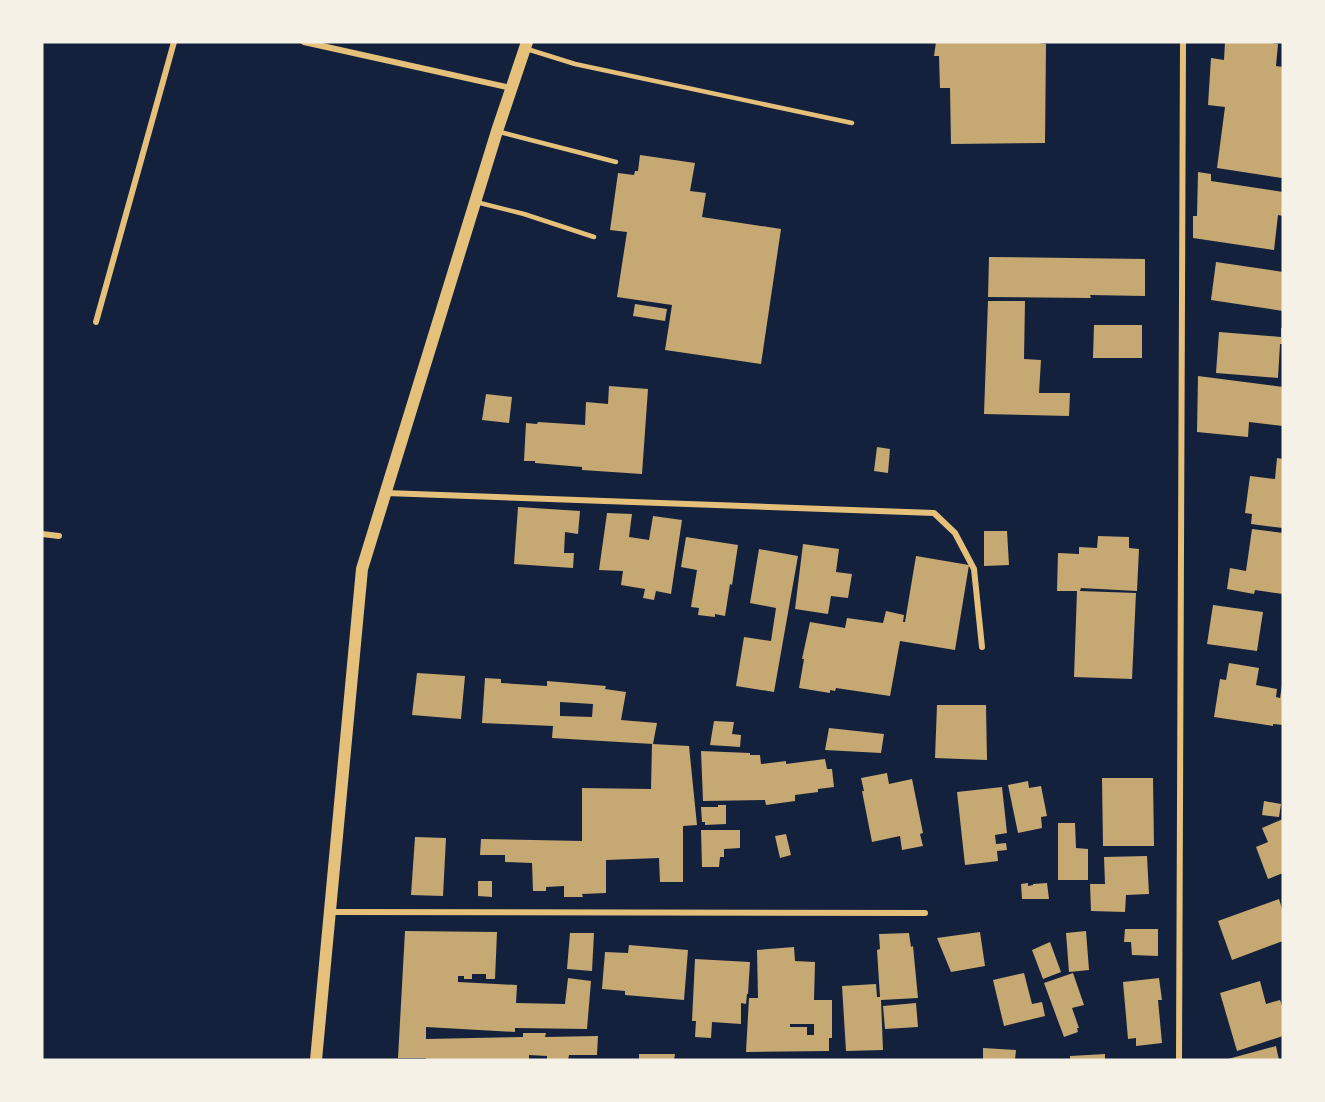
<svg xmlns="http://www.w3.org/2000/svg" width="1325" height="1102" viewBox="0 0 1325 1102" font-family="'Asap Condensed',sans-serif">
<rect width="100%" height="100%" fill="#14213d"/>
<g fill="#c6a872" fill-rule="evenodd">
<path d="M936,42h96l14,2 -1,99 -94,1 -1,-56h-10l-1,-32h-5z"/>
<path d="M1225,42h39l14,2 -2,22 7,1v102l-1,9 -65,-10 8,-61 -17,-2 3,-47 13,2z"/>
<path d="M640,155l55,8 -5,28 16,2 -4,24 79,12 -20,135 -96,-14 7,-45 -55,-8 10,-65 -17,-2 8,-57 16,2 1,-4h3z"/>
<path d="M1198,172l13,2v7l72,11v24l-5,-1 -4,35 -81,-12v-22h4z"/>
<path d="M989,257l156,2v37l-55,-1 1,3 -103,-1z"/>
<path d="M1216,262l67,10v39l-72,-11z"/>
<path d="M988,301h37l-1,58 17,1 -2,33h31l-1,23 -85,-2z"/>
<path d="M635,304l32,5 -2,12 -32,-5z"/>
<path d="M1094,325h48v33h-49z"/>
<path d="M1281,328h2v16h-3l-2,34 -62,-5 3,-41 62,5z"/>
<path d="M1198,376l85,11v39l-34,-4 -1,15 -51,-5z"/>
<path d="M609,386l39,3 -6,85 -60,-4v-3l-47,-4v-2h-11l2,-38 11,1 1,-2 47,3 1,-23 22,2z"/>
<path d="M486,394l26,3 -3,26 -27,-3z"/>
<path d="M877,447l13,2 -2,24 -14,-2z"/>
<path d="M1277,458l6,1v69l-32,-4 1,-10 -7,-1 5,-37 25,3z"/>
<path d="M518,507l62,4 -2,23 -13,-2 -1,21h10l-1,15 -59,-4z"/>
<path d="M607,513l25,1 -3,23 20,3 4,-24 29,4 -11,74 -15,-3 -2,9 -11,-2 2,-9 -24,-4 2,-14 -24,-1z"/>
<path d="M1252,529l31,4v61l-28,-4 -1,4 -27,-5 3,-21 16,3z"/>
<path d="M984,531h23l2,34 -25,1z"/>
<path d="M1098,536l31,1v11l10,1 -2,42 -56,-3 -1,3 56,2 -4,86 -58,-2 3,-86h-20l1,-38 21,1v-7l18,1z"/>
<path d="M686,537l52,8 -6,40 -2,-1 -5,32 -10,-2v3l-17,-2 1,-7 -8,-1 6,-37 -16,-3z"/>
<path d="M803,544l36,5 -3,23 16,2 -4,24 -17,-2 -3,18 -33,-5z"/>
<path d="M759,549l39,7 -24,136 -38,-6 8,-49 27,4 5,-33 -26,-5z"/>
<path d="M916,556l53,9 -14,85 -55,-9 -10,55 -54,-8 -1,3 -5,-1v3l-31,-5 5,-29h-2l8,-37 35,6 2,-10 36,5 3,-12 18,4 -1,7h2z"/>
<path d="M1213,605l50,7 -6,39 -50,-7z"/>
<path d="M1229,663l30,5 -3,17 21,4 -1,8 4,1 2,-13 1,1v39l-10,-1v2l-59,-9 6,-38 6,1z"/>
<path d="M417,673l48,3 -4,43 -49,-4z"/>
<path d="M485,678l16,1v4l46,3v-5l59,5 -1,3 21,3 -5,28 36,3 -4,21 -101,-6 1,-12 -71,-3zM560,702l33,2 -1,13 -32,-1z"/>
<path d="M937,705h49l1,55 -52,-2z"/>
<path d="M714,721l20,1 -2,12 9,1 -1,12 -30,-2z"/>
<path d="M829,728l55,6 -3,19 -56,-3z"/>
<path d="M652,744l37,2 8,79 -14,1v56h-23l-1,-24 -53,2v33l-24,1 1,3h-19v-11l-18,1v4h-13l-1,-28 -27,-1v-7h-25l1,-16 101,2v-53l69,1z"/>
<path d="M701,751l49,2v2h10l1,9 25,-3v3l39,-5 2,10h5l2,18 -16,2v3l-23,3v6l-29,4 -1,-5 -62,1z"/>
<path d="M887,773l2,11 23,-5 11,54 -3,1 3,12 -21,4 -2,-14 -28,6 -10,-51h2l-3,-13z"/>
<path d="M1102,778h51l1,68h-51z"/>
<path d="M1028,781l1,7 12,-2 6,30 -6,1 1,11 -24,5 -10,-48z"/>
<path d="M1002,787l5,46 -12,2 1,9 10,-1 1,7 -10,1 1,10 -33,4 -8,-73z"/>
<path d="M1264,801l17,3 -2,13 -17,-2z"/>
<path d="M718,805h8v19l-21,1v-3h-3l-1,-15h17z"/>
<path d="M1283,819v54l-15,6 -12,-32 12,-5 -6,-14z"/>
<path d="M1058,823h17l1,25 12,1v31h-30z"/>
<path d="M701,830h39v18l-16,1v8h-4l-1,10h-17z"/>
<path d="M786,834l5,21 -11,3 -5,-22z"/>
<path d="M415,837l31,1 -3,58 -32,-1z"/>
<path d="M1147,856l2,38 -23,1 -1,17 -34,-1 -1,-27h15l-1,-27z"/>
<path d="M478,881h14v16l-14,-1z"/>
<path d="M1028,883v3l5,-1v-1l14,-1 2,16h-27l-1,-15z"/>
<path d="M1279,899l4,13v29l-51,19 -14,-39z"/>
<path d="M1125,929h33v27l-26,-1 -1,-13h-7z"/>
<path d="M405,931l92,1 -2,47h-9v-5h-14v5h-8v-3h-6v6l59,3 -1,18 49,1 3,-26 23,3 -4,48 -72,-1v4l-89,-5v12l97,-2v-4h23l-1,4 53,-1 -1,19h-28l-1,5h-21v-4l-18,-1v5h-103v-2h-28z"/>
<path d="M1086,931l3,39 -20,2 -3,-39z"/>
<path d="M980,932l5,34 -34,6 -14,-34z"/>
<path d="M570,933h24l-2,38 -25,-2z"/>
<path d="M909,933l2,14 2,-1 5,52 -37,2 2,50 -37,1 -4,-65 34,-2 1,13h3l-3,-47 3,-1 -1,-15z"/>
<path d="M1050,942l11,30 -18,7 -11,-29z"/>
<path d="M629,945l59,5 -4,50 -59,-5v-4l-23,-2 3,-37 23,1z"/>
<path d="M794,947l1,14 20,1 -1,38h18v38h-3v13l-83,1 3,-54h9l-1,-48zM790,1024h24v11h-7v-8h-17z"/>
<path d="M695,959l55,3 -2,32h-1l-1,10 -5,-1v21l-29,-2 -1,16 -16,-1 1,-16h-4z"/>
<path d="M1024,973l8,31 10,-2 3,14 -41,10 -11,-46z"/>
<path d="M1073,973l11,32 -12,3 7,20h-2l1,4 -14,5 -20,-54z"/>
<path d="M1159,978l3,22h-4l4,43 -26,3v-8l-8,1 -5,-57z"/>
<path d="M1260,981l6,23 14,-4 3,9v27l-46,15 -17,-58z"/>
<path d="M916,1003l2,24 -33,2 -2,-23z"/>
<path d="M1276,1046l3,14h-51v-1z"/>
<path d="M983,1048l33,2 -1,10h-32z"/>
<path d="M639,1054h36l-1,6h-35z"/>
<path d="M1105,1054v6h-35v-4z"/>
</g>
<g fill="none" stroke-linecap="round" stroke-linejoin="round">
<g stroke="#e5c07b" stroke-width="4.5">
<path d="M527,49l48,15 277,59"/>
<path d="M500,132l116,30"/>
<path d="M476,202l48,12 70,23"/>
</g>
<g stroke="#e5c07b" stroke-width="6">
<path d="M304,42l207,46"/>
<path d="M96,322l78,-280"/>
<path d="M386,493l548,20 21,20 19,36 8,78"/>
<path d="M42,534l17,2"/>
<path d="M330,912l595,1"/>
<path d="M1179,1060l4,-1018"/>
</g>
<path stroke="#e5c07b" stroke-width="12" d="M316,1060l46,-491 135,-438 30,-89"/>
</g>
<rect width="1325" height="1102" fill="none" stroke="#f6f1e7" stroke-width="87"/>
</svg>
